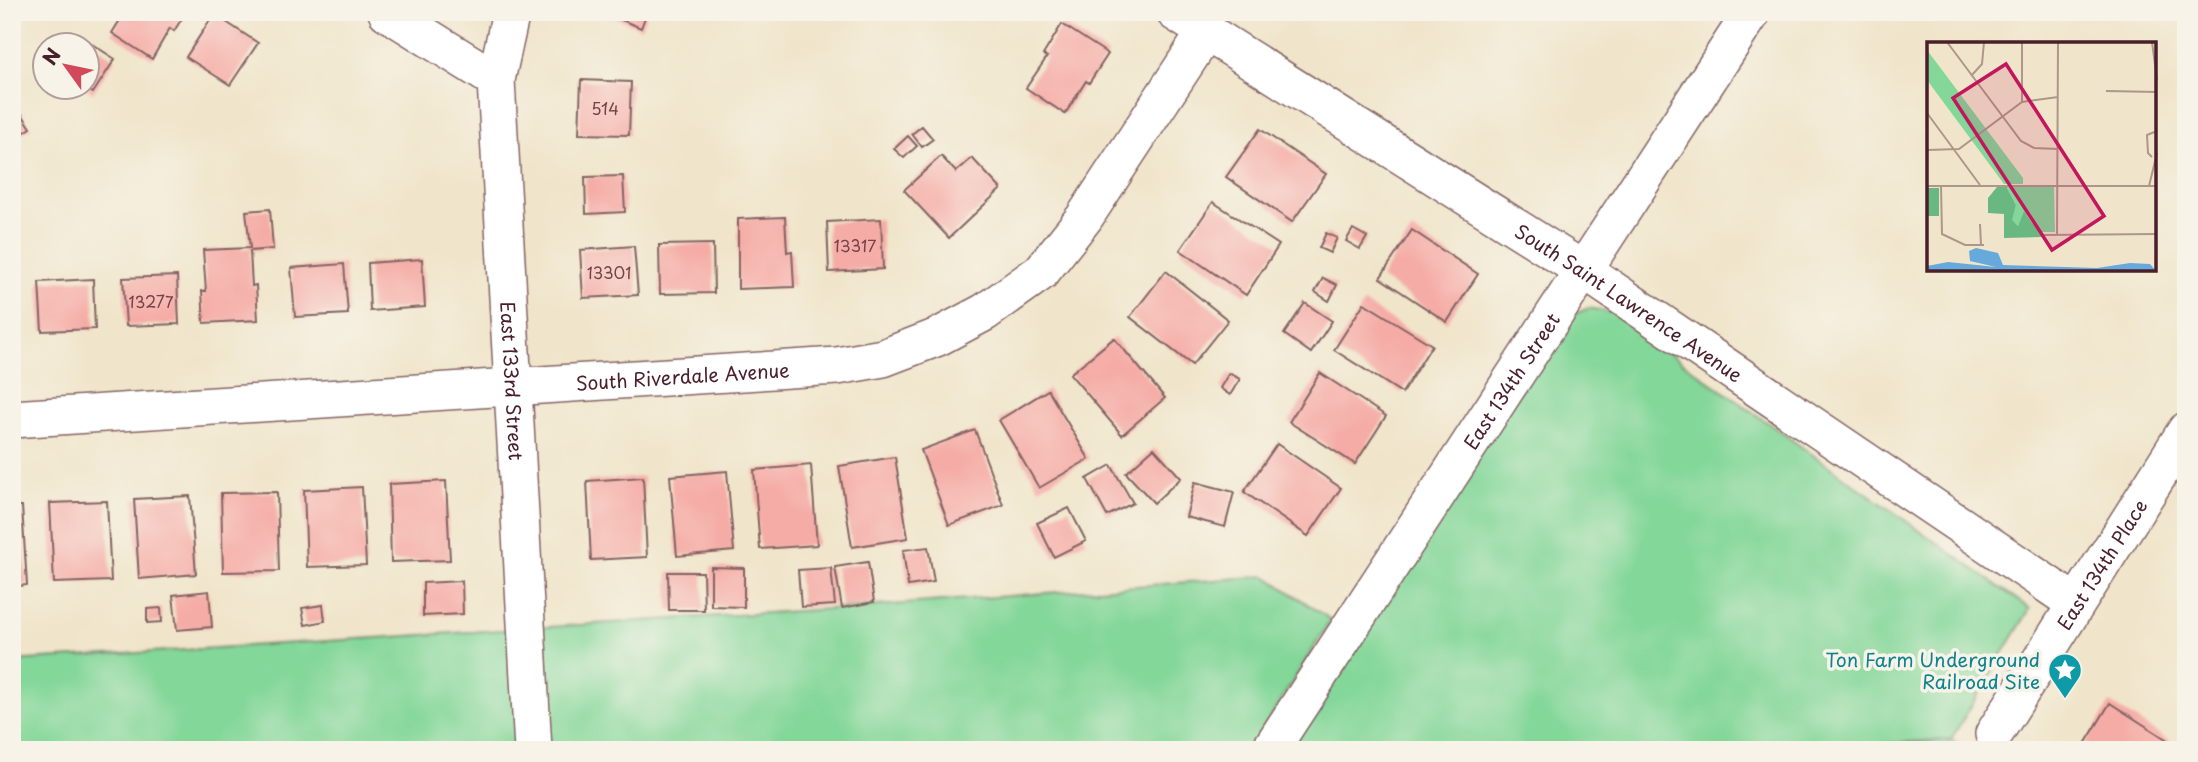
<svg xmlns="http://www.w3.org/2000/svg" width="2198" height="762" viewBox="0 0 2198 762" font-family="'Playpen Sans',sans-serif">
<rect width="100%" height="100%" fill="#f7f3e8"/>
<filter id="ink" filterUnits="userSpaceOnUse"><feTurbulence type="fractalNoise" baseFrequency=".0143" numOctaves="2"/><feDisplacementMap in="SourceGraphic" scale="14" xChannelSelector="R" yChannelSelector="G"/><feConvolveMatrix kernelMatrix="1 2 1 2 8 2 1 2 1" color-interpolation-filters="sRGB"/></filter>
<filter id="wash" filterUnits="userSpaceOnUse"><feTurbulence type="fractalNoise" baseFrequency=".00686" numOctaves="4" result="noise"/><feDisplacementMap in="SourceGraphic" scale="28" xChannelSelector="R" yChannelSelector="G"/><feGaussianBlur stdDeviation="1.57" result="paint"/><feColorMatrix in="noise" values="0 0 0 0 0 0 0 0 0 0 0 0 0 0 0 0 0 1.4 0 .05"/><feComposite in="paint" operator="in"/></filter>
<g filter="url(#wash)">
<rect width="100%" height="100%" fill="#f0e5ca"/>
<g fill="#83d799" stroke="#667b62" stroke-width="2">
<path d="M1589,308l24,5 417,296 -79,130 -146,11h-523l285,-433z"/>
<path d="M1266,576l65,44 -81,130h-1238v-89l865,-55z"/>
</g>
<path fill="#6ab881" stroke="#5a6c56" stroke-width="2" d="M1951,739l19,11h-165z"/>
<g id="blocks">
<g fill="#f5aca6">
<path d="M125,12h61l-12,19 -4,-3 -18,31 -40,-26z"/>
<path d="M602,12h45l-6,16z"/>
<path d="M214,14l44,29 -28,42 -44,-28z"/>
<path d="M1062,24l46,30 -19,29 -3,-2 -21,33 -39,-26 21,-31 -4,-2z"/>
<path d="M84,39l31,20 -22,34 -9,-5h4v-42h-8z"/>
<path d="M581,80l50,2 -2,53 -50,-1z"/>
<path d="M12,99l19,29 -19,12z"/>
<path d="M922,126l11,13 -11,8 -10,-13z"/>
<path d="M1260,129l66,45 -34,48 -66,-45z"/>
<path d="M908,136l9,10 -13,12 -10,-9z"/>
<path d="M941,156l15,16 16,-14 29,31 -52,49 -45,-48z"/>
<path d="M623,176l2,36 -39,2 -1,-37z"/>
<path d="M1213,202l66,43 -33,50 -66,-45z"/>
<path d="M270,209l3,40 -23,2 2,35 4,-1 2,35 -54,3 -2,-32h4l-3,-41 47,-2 -4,-37z"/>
<path d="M785,217l2,35 5,-1 2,36 -56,2v-70z"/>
<path d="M881,219l2,50 -54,3 -2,-50z"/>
<path d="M1353,229l14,8 -7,12 -14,-8z"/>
<path d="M1412,230l66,44 -31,48 -67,-44z"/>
<path d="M1326,233l11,5 -7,15 -11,-5z"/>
<path d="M713,244l1,49 -54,1 -1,-49z"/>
<path d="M634,246l4,49 -55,3 -3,-48z"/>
<path d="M422,259l3,48 -55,4 -2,-48z"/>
<path d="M344,264l4,50 -53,3 -4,-49z"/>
<path d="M1166,271l62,49 -36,45 -62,-48z"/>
<path d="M177,276l2,48 -53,2 -3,-48z"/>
<path d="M1323,278l14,7 -8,16 -14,-9z"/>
<path d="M93,279l2,50 -53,2 -3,-49z"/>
<path d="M12,281h2l3,53h-5z"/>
<path d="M1305,303l27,18 -21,32 -27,-19z"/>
<path d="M1364,303l68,42 -30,48 -68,-43z"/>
<path d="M1114,338l51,60 -43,37 -52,-61z"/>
<path d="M1229,373l11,6 -10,16 -10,-7z"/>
<path d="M1320,373l66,43 -31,48 -66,-42z"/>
<path d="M1048,390l41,69 -50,29 -40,-68z"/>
<path d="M975,430l28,75 -54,20 -28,-75z"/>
<path d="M1277,444l64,44 -33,48 -64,-44z"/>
<path d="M1154,448l27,30 -27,25 -28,-30z"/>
<path d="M895,457l13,81 -56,9 -13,-81z"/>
<path d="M811,465l6,80 -57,4 -6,-79z"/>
<path d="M1111,465l22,38 -26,13 -20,-37z"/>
<path d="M727,471l7,80 -57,5 -7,-80z"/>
<path d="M643,477l4,80 -56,3 -4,-79z"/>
<path d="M446,481l4,79 -59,2 -2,-78z"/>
<path d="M1195,482l39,10 -9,35 -39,-10z"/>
<path d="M362,487l4,78 -59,2 -3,-77z"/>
<path d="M277,492l2,79 -56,1 -2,-79z"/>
<path d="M190,496l6,78 -57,5 -5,-80z"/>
<path d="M107,501l4,80 -57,2 -4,-80z"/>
<path d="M12,506h10l5,79 -15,2z"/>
<path d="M1069,508l17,33 -32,16 -17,-34z"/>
<path d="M928,547l6,35 -26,4 -5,-36z"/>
<path d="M868,562l6,40 -32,6 -7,-41z"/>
<path d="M711,567l33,1v39l-33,-1z"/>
<path d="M831,568l4,37 -34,2 -3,-37z"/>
<path d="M668,572h35l1,38h-35z"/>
<path d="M462,581l1,33 -40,2v-33z"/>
<path d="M209,591l3,36 -35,3 -4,-35z"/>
<path d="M323,605l2,16 -20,4 -3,-17z"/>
<path d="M161,608l1,14 -15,1v-14z"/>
<path d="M2110,703l73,47h-89l-9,-6z"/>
</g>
</g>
</g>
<g filter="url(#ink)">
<use href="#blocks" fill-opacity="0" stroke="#846463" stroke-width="2"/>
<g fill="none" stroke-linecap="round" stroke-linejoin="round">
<g stroke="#846463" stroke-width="40">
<g id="street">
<path d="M387,12l109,68"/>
<path id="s1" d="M511,12l-15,68 37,670"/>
<path id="s2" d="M1175,12l408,258 492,333"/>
<path id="s3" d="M12,419l825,-53 46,-8 55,-21 47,-25 56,-40 43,-54 122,-186"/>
<path id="s4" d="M1994,734l192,-303"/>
<path id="s5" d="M1270,750l482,-738"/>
</g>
</g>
<use href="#street" stroke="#fff" stroke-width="37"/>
</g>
</g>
<defs>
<g id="sight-pin" transform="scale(1.75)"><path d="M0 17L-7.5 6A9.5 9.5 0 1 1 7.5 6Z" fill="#0f9aa8" stroke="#f7f3e8"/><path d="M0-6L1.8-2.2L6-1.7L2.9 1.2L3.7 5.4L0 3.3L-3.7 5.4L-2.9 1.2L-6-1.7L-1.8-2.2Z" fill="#fff"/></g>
</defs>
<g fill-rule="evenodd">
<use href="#sight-pin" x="2065" y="670"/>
</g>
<g text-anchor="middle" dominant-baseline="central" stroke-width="7" stroke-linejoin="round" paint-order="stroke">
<g font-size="16" fill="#75424a">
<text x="605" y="108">514</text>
<text x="855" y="245">13317</text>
<text x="609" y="272">13301</text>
<text x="151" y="301">13277</text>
</g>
<g font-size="19" fill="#4a1f2b" stroke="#f7f3e8">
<text stroke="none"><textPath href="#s2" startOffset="539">South Saint Lawrence Avenue</textPath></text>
<text stroke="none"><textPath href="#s3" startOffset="672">South Riverdale Avenue</textPath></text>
<text stroke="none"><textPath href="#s1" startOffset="371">East 133rd Street</textPath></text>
<text stroke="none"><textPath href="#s5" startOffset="441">East 134th Street</textPath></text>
<text stroke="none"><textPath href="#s4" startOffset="201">East 134th Place</textPath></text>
</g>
<g font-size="19" fill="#0d838f" stroke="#f7f3e8" text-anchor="end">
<text x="2040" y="659">Ton Farm Underground<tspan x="2040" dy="22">Railroad Site</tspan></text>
</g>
</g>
<g transform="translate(1927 42)">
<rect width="229" height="229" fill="#f0e5ca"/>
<path d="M0,8l96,128v6h-19l-77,-104zM79,144l48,1 1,45h-13l-18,-20 -6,14 -7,-6 5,-15z" fill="#83d799"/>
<path d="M79,144l10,19 -4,15 6,6 6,-15 18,26 -38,1v-24l-16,-1v-15l9,-11zM0,146h12v28h-12z" fill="#6ab881"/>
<path d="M49,206l22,5 5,12 94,3 33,-5 20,1 6,7h-229v-5l21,-4 48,5 -26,-6 -1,-10z" fill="#66aadb"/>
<path fill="none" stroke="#ae968a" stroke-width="2" d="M20,0l74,99 13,7 24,1M95,0v60M225,0l5,38M44,34l11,-12 2,-22M179,49l51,1M0,71l53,72M0,108l32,-1 63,-47 36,-5M225,115l-4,-4 -1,-18 10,-4M0,144h230M14,144l1,48 23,11h19M222,144l8,-33M53,182l1,21M117,193l113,-1M130,193l1,-193"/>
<path fill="#c2185b" fill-opacity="0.15" stroke="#c2185b" stroke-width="3.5" d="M79,22l98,152 -52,34 -99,-152z"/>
<rect width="229" height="229" fill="none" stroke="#4a1f2b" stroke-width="3.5"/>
</g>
<rect width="2198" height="762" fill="none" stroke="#f7f3e8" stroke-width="42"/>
<g transform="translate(66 66) rotate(303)"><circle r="33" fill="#f7f3e8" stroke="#b29e9c" stroke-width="2"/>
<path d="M0-5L12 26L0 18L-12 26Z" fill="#d1495b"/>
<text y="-10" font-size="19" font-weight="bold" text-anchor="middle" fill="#4a1f2b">N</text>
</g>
</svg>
